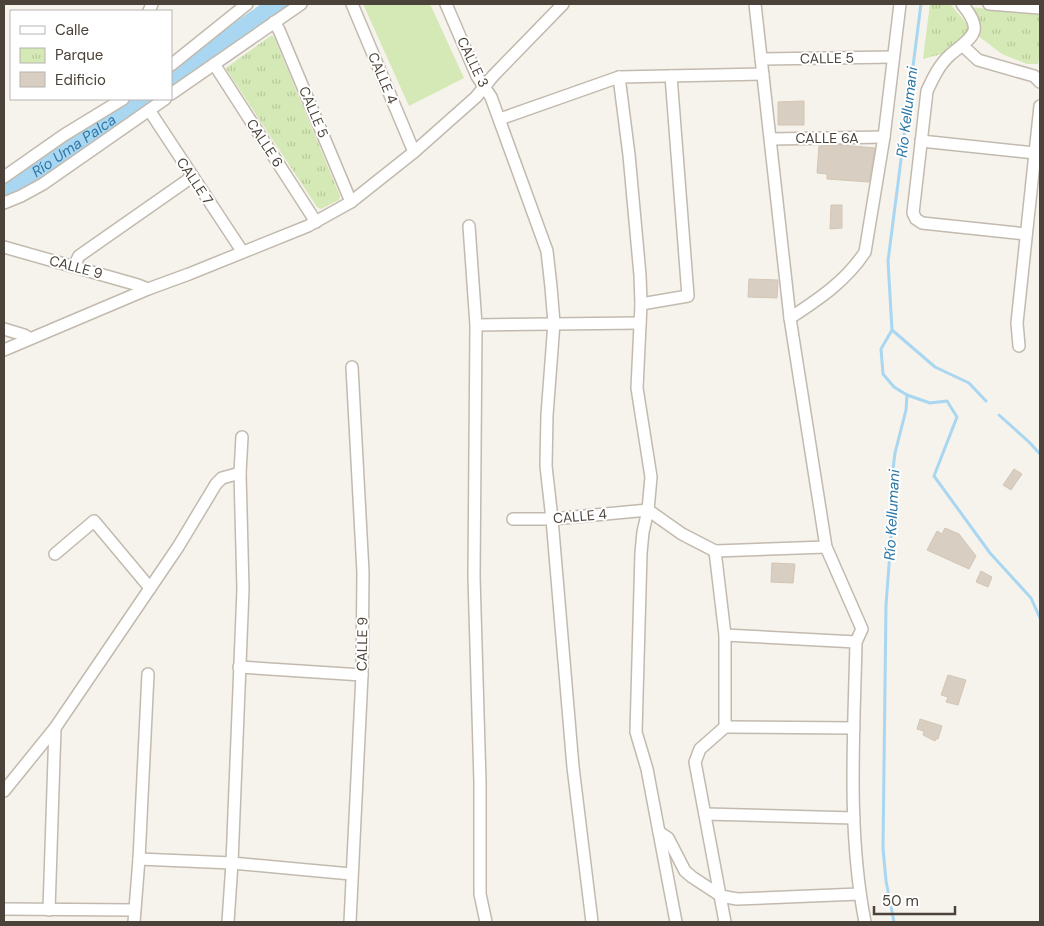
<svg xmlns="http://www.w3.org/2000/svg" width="1044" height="926" viewBox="0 0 1044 926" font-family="'DM Sans',sans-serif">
<defs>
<pattern id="park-tufts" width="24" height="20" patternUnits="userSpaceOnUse" patternTransform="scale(1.25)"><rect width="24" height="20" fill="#d4e9b5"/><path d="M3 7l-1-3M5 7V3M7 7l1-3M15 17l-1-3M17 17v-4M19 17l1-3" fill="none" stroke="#b8c99c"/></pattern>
</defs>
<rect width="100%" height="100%" fill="#f6f2ec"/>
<path fill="#d4e9b5" d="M363,4h67l34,74 -55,28z"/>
<g fill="url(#park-tufts)">
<path d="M930,4h20l20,23 -2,6 -23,20 -22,6z"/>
<path d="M970,7l70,8v37l-2,12h-11l-25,-10 -25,-19z"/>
<path d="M272,35l2,2 66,159 -1,4 -18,9 -4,-2 -91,-138 1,-2z"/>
</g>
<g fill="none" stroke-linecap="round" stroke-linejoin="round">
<g stroke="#a9d7f1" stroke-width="3">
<path d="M892,330l43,37 34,16 17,18"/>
<path d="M907,395l23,8 17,-2 10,16 -23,59 56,77 41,45 9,20"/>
<path d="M999,415l30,27 11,12"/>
<path d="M894,922l-8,-41 -3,-33 3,-243 6,-80v-48l3,-24 11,-43 1,-15 -13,-8 -11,-13 -2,-25 11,-19 -4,-69 33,-257"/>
</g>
<g stroke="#a9d7f1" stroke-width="20">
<path d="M171,78l108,-74"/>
<path id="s1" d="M4,188l26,-12 112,-77"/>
</g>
</g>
<g fill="#d8cec1" stroke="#d3c6b4">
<path d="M804,101v24h-26v-23z"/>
<path d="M841,145l34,3 -6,34 -42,-3v-5l-10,-1 2,-27z"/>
<path d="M831,205h11v23l-12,1z"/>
<path d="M749,279l29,1 -1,18 -29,-1z"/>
<path d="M1014,469l8,5 -11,16 -8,-5z"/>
<path d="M945,528l14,6 17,22 -7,13 -42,-19 10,-19 5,3z"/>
<path d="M772,563l23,1 -2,19 -22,-1z"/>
<path d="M981,571l11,6 -4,10 -12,-5z"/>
<path d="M948,675l18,5 -8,25 -12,-3 2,-5 -7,-2z"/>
<path d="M920,719l22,7 -4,13h-2l-1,2 -12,-6 1,-4 -7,-2z"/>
</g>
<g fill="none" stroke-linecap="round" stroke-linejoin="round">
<g stroke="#c2baae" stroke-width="14">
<g id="minor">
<path d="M352,4l62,148"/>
<path d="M446,4l31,72 14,21 56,154 4,36 3,36 -7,92 -1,51 6,53 21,248 19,155"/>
<path d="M755,4l35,314 36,229 36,82 -6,13c-2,93 -9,188 9,280"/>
<path d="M962,4c23,28 11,32 -12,51 -11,10 -17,23 -23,36l-14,122 3,6 6,4 104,11"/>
<path d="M989,4l51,4"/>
<path d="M149,11l3,-7"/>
<path d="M274,22l5,8 72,172"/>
<path d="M963,46l15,14 56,16 6,6"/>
<path d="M761,59l132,-2"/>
<path d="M214,64l102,158"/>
<path d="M171,65l76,-61"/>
<path d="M619,77l10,78 11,120 1,29 -4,84 14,89 -3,33 -5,22 -2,21 -5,179 11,37 29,153"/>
<path d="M171,94l130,-90"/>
<path d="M149,110l93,141"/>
<path d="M500,119l119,-42 144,-3"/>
<path d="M771,139l113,-2"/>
<path d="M921,141l114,12"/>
<path d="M4,177l60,-42 59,-36"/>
<path d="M4,203l17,-7 22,-12 122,-85"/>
<path d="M469,226l7,99 -2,252 6,205v112l6,28"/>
<path d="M4,247l134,38 10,4"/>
<path d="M74,266l5,-10 113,-79"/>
<path d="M641,304l47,-8 -17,-220"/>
<path d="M790,318c29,-19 56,-37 75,-66l19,-115 16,-133"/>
<path d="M476,325l164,-2"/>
<path d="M4,329l20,6 5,3"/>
<path d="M1019,346l-2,-23 23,-217"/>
<path d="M4,350l144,-61 41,-15 119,-48 43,-24 63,-50 62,-55 17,-21 70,-72"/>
<path d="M513,519h39l96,-9 34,24 33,17 111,-4"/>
<path d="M715,551l10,84v92l-25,22 -5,13 30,160"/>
<path d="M55,554l39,-33 56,67"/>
<path d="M725,635l131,7"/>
<path d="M239,667l123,8"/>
<path d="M725,727l129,1"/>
<path d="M4,791l51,-63 123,-181 38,-63 6,-6 18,-5"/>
<path d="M705,814l149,4"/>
<path d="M659,832l9,6 17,33 7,6 29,19 16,3 122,-5"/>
<path d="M139,859l93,4 119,11"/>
<path d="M4,909l130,1"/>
<path d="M49,910l6,-182"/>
<path d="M134,922l5,-63 9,-185"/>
<path d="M228,922l4,-59 11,-274 -3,-116 2,-36"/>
<path d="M350,922l12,-247 1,-103 -11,-205"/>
</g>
</g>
<use href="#minor" stroke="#fff" stroke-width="11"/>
</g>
<g text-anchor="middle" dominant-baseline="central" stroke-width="4" stroke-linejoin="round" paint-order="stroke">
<g font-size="14" fill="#4b4339" stroke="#fff">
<text transform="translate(827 58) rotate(-1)">CALLE 5</text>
<text transform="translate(473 62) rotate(64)">CALLE 3</text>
<text transform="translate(383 78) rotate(67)">CALLE 4</text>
<text transform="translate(314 112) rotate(67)">CALLE 5</text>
<text x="827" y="138">CALLE 6A</text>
<text transform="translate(265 143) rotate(57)">CALLE 6</text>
<text transform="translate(195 181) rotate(56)">CALLE 7</text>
<text transform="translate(76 267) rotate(15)">CALLE 9</text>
<text transform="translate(580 516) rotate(-5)">CALLE 4</text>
<text transform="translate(362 644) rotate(-89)">CALLE 9</text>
</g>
<g font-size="15" font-style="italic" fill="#2d78a8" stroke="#fff">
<text transform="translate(907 112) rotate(-83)">Río Kellumani</text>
<text stroke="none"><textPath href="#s1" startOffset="82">Río Uma Palca</textPath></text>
<text transform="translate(892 515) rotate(-87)">Río Kellumani</text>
</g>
</g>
<rect width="1044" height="926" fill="none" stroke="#4b4339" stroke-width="10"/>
<rect x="10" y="10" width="162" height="90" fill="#ffffff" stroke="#b7b4b0"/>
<rect x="20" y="26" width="25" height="8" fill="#ffffff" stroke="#b7b4b0"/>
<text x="55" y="35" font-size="15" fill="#4b4339">Calle</text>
<rect x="20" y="48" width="25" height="15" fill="url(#park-tufts)" stroke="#b7b4b0"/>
<text x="55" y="60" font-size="15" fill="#4b4339">Parque</text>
<rect x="20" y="72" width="25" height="15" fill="#d8cec1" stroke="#b7b4b0"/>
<text x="55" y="85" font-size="15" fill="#4b4339">Edificio</text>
<path d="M874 906v8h81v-8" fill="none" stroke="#4b4339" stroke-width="2.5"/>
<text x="882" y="906" font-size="15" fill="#4b4339" stroke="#ffffff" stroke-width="4" paint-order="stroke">50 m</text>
</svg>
